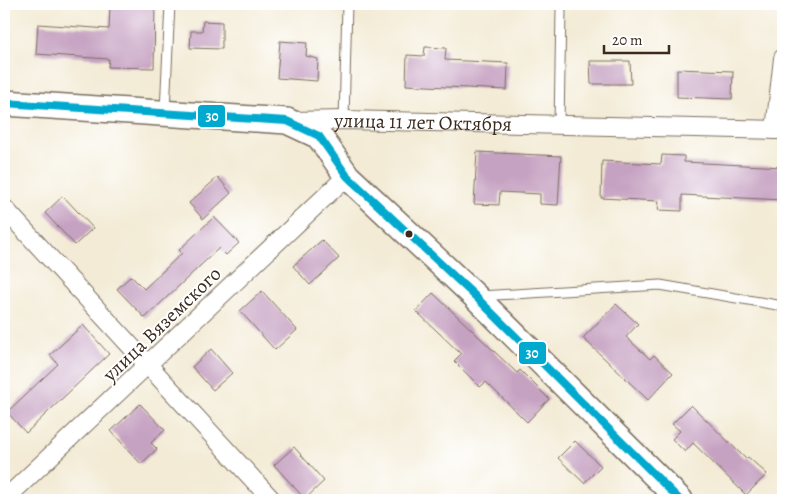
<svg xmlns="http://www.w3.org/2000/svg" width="787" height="504" viewBox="0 0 787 504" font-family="Alegreya,serif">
<rect width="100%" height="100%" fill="#fff"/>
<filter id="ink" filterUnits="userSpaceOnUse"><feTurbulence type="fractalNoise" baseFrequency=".02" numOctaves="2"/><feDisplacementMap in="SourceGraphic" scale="10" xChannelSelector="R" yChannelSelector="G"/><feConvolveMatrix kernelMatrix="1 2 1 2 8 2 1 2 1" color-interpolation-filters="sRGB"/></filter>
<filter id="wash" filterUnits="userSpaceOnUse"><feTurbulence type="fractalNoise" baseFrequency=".0096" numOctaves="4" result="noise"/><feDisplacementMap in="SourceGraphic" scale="20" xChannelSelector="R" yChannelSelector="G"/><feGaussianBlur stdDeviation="1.12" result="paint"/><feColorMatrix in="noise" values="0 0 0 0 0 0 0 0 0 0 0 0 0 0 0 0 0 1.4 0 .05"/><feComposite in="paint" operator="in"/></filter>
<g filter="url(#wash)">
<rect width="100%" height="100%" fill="#f3ebd5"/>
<g id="blocks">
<g fill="#c6a2c2">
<path d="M110,4l45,1 -1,63 -46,-1 1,-8 -73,-5 2,-30 71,5z"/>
<path d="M203,21l19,1v27l-32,-1 1,-17h11z"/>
<path d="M280,41l27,2 -1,13 12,3 -1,22 -40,-3z"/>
<path d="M425,47l21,1 -1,12 63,3 -1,27 -101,-5 1,-30 17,1z"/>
<path d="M590,61h40l1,23h-40z"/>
<path d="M677,69l56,2 -1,28 -55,-2z"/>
<path d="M477,152l84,4 -3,49 -18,-1v-10l-40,-2 -1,13 -25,-1z"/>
<path d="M662,155l22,1v6l99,5v33l-101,-5v16l-24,-1 1,-9 -58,-3 1,-37 59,3z"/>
<path d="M218,177l13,16 -28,26 -14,-16z"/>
<path d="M63,196l30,32 -18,17 -30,-32z"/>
<path d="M214,217l25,26 -13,12 -7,-7 -74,70 -28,-29 14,-13 13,13 38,-36 -3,-3z"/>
<path d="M322,240l17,18 -29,27 -17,-19z"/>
<path d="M262,291l35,39 -22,20 -35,-39z"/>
<path d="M433,293l84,80 3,-3 29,29 -22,23 -41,-40 -6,5 -26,-26 7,-7 -45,-43z"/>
<path d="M616,304l22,20 -12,13 24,22 4,-4 19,18 -25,27 -65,-62z"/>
<path d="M83,325l26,29 -83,79 -19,-21 51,-48 -8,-9z"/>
<path d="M211,349l21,24 -19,17 -21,-23z"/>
<path d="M140,404l25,26 -14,13 6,6 -16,15 -30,-33z"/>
<path d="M691,405l55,54 2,-2 19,17 -21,21 -53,-52 -8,9 -13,-13 8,-8 -8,-7z"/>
<path d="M575,441l26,25 -17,17 -26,-25z"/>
<path d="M294,447l30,34 -19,18 -31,-34z"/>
</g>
</g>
</g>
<g filter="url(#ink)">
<use href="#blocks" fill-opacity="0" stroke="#7b6e5e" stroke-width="1"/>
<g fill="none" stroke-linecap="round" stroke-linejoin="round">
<g stroke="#7b6e5e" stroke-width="11">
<g id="lane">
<path d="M165,111l5,-107"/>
<path d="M344,120l3,-116"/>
<path d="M559,125l2,-115"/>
<path d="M480,296l180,-11 123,21"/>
</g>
</g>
<g stroke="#7b6e5e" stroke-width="20">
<g id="street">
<path id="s1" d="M292,121l52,-1 439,10"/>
<path d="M775,130l8,-72"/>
<path d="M4,208l268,292"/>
<path d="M4,500l343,-324"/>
</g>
</g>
<g stroke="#7b6e5e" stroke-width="28">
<path id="secondary" d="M4,103l283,18 32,15 28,40 128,120 205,204"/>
</g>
<use href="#lane" stroke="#fff" stroke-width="9"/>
<use href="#street" stroke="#fff" stroke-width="18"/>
<use href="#secondary" stroke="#fff" stroke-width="25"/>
<g stroke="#fff" stroke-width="11">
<path id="bus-1" d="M4,103l283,18 32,15 28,40 128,120 205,204"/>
</g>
<use href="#bus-1" stroke="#00a9ce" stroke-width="8"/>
</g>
</g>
<circle fill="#3b2a1e" stroke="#fff" stroke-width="2" cx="409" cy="234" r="4.5"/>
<g text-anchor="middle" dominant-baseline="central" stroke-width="4" stroke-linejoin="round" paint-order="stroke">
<g font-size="20" fill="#3b2a1e" stroke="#fff">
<text stroke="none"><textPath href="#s1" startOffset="131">улица 11 лет Октября</textPath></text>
<text transform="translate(162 324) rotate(-44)">улица Вяземского</text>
</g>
</g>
<g stroke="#fff" stroke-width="2">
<rect x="197" y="104" width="29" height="24" rx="5" fill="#00a9ce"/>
<rect x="518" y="341" width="29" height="24" rx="5" fill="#00a9ce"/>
</g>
<g font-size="14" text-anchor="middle" font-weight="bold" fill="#fff">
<text x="212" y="121">30</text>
<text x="532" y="358">30</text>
</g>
<rect width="787" height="504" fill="none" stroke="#fff" stroke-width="20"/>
<path d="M604 45v8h65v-8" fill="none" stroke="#3b2a1e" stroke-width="2.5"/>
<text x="612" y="45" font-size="15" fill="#3b2a1e" stroke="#ffffff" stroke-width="4" paint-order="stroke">20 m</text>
</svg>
